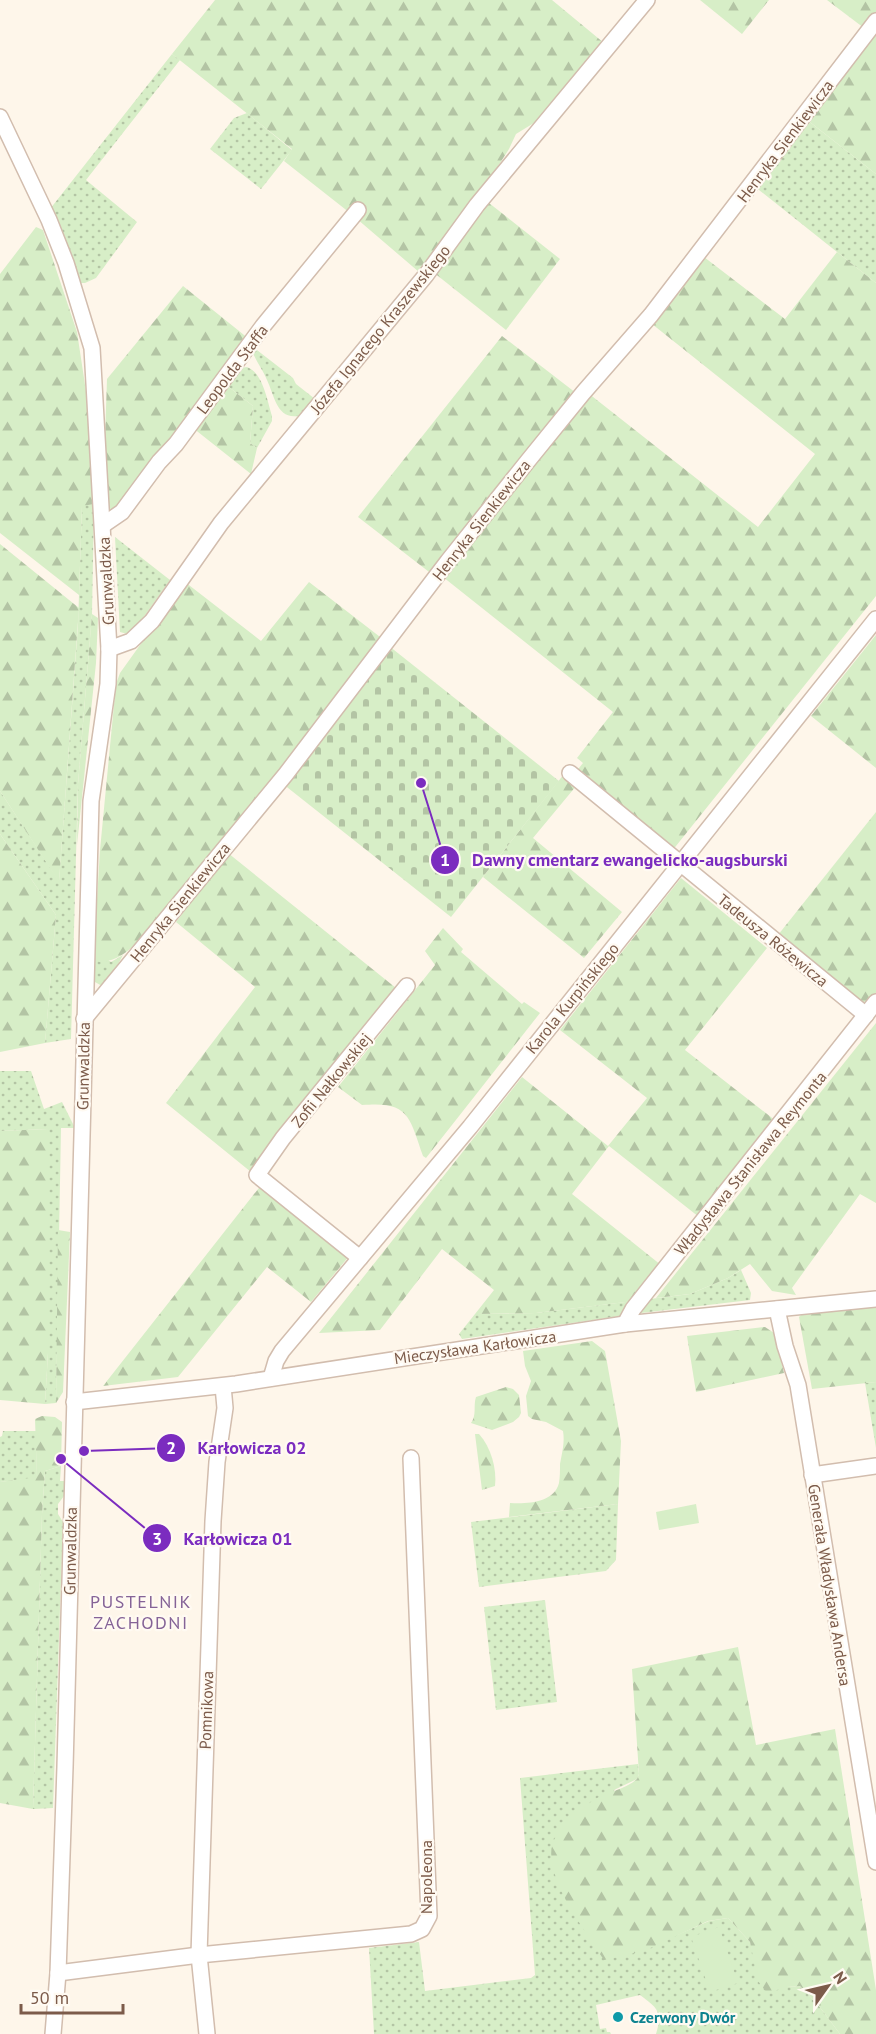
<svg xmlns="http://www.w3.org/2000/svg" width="876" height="2034" viewBox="0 0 876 2034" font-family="'PT Sans',sans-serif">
<defs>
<pattern id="grass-dots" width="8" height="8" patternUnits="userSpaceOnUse" patternTransform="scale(1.5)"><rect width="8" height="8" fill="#d7eec7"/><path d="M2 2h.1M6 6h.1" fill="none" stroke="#b3c4a4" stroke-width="1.8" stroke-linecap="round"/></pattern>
<pattern id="forest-firs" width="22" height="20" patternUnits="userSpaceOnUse" patternTransform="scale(1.5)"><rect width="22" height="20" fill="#d7eec7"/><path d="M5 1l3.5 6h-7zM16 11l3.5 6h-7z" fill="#b3c4a4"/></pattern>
<pattern id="cemetery-stones" width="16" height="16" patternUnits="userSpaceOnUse" patternTransform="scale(1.5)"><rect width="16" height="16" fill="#d7eec7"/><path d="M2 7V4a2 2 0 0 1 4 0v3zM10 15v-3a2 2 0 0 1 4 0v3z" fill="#b3c4a4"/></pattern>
</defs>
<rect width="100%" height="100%" fill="#fef6ea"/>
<g fill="url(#grass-dots)">
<path d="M172,54l8,6 -94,120 51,42 -41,56 -11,5h-6l-29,-74z"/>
<path d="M247,113l45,37 -31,39 -51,-40 24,-31z"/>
<path d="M806,119l70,55v109l-122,-97z"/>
<path d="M253,347l40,31 3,6 19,15 -13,16c-25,7 -27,-18 -35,-35 -4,-10 -11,-19 -15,-29z"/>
<path d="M247,367c16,6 20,33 25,49v5l-15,27 -7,-5 3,-37 -28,-22 15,-16z"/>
<path d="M94,504l-2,110 -14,170 -7,255 -26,4 11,-128 -56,-81v-43l59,90 19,-256 4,-120z"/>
<path d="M115,537l55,43 -39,55 -11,-3z"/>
<path d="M94,950l17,12 12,-7 -15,28 -6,3 -7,-4z"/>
<path d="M0,1071h31l13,38 18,-7 13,26h-14l-5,275 -11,1 3,-51v-224l-48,2z"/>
<path d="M741,1270l10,23 -1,7 -109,13 -179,26 -3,-5 16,-20 61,-1 154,-19 38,-16z"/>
<path d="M876,1382v66l-11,-65z"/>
<path d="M3,1431h33l1,47 -37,4v-45l2,-1z"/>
<path d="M61,1466l-1,15h4v15l-6,8v10l5,8 -10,286 -20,1 9,-295 3,-43z"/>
<path d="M618,1504l-2,56 -10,11 -127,16 -8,-65z"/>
<path d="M545,1600l12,102 -61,8 -12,-103z"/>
<path d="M638,1764l1,10 -2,5 -23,11 63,145 32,-14 19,-3 22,24 5,17 32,28 13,-1 19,20 21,28h-184c7,-23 1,-26 -16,-39l-44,10 4,24 6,-1 1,4h3l1,2h-237l-5,-86 50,-6 6,49 106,-13 4,-3 -15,-197z"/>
</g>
<g fill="url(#forest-firs)">
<path d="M215,0h337l52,43 -62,75 -26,16 -7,15 -25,39 -65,84 -69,-59 -66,-52 8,-12 -120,-95z"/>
<path d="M700,0h69l-27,34z"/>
<path d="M827,0h49v13l-12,15z"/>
<path d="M876,28v146l-70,-55z"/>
<path d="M489,203l71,56 -54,71 -73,-58z"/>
<path d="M36,227l7,3 34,102 12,79 5,93 -12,2 -3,89 -79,-62v-259z"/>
<path d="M837,252l39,31v313l-204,255 -97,-78 8,-10 -6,-5 36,-46 -170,-135 145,-184 170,134 57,-73 -163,-130 52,-67 81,62z"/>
<path d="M183,286l66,53 -128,164 -9,7 -5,-4 -2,-68 2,-59z"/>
<path d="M502,336l74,57 -143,182 -75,-58z"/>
<path d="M225,384l28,22 -3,37 7,5 -6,26 -58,-46z"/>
<path d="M0,544l79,64 -20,274 -59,-91z"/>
<path d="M185,582l76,59 48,-59 75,58 -225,279c-17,17 -34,43 -60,43l-5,-12 6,-100 16,-166 4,-11z"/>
<path d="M92,614l6,4 -2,45 -19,182 1,-61z"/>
<path d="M876,635v133l-65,-52z"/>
<path d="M564,774l13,11 -44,53 89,74 -38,46 -101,-81z"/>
<path d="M876,812v184l-8,10 -90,-71z"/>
<path d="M0,834l56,81 -11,128 -45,9z"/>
<path d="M228,853l168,135 -145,184 -85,-69 89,-116 -79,-65z"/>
<path d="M681,878l86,70 -82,102 91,71 -77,96 -90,-71 -37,48 89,71 -27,36 -98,12 -61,1 19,-24 -52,-41 -62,81 -61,3 203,-256 86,69 39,-48 -87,-68z"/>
<path d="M443,928l20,21 -2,3 61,52 2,-2 16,11 -114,145 -3,-2c-14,-40 -14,-55 -61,-51l-24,-18 97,-122 -10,-14z"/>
<path d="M876,1023v180l-16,-9 -68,94 4,7 -24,-4 -22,-27 -22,14 -38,16 -34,4z"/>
<path d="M48,1129v224l-3,51 -45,-4v-269z"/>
<path d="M262,1184l88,71 -39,47 -44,-35 -89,110 -75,9z"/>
<path d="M58,1230l12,2 -7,160 -7,11z"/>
<path d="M876,1303v79l-64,7 -13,-72 6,-6z"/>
<path d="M765,1327l9,6 10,40 -88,19 -9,-56z"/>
<path d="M592,1341l13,10 16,90 -3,63 -109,13 1,-14c17,1 44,0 49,-20 1,-6 1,-13 1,-19 2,-11 5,-22 3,-33l-17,-9 -14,-3 -4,-3 -2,-20 5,-15 -6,-15 -2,-15z"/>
<path d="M506,1387l7,2 6,6 2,18 -2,4 -6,5 -21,8 -21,-7c6,-8 2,-17 5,-26z"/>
<path d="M42,1416l13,1 7,5 -1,44 -16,5 -3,43 -9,295 -33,-6v-321l37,-5 -2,-58z"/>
<path d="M475,1434h4c12,13 18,35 16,52l-13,4z"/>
<path d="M738,1647l18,98 79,-16 41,261v44h-36l-21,-28 -19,-20 -13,1 -20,6 -9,-12 -8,-39 -22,-24 -20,3 -64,30 -40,9c-18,-29 -59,-80 -52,-115 3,-13 29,-36 40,-44 13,-9 33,-11 45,-22l2,-5 -7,-105z"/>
</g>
<path fill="url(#cemetery-stones)" d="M389,646l170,135 -108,136 -168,-133z"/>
<g fill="#d7eec7">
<path d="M696,1504l3,19 -40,7 -3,-18z"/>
<path d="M719,1927l19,56 -28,9 -19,-55z"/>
</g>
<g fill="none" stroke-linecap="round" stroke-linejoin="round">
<g stroke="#d2bdae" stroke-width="18">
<g id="minor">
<path d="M0,117l49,103 17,43 26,85 17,301 -1,35 -17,117 -26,966 -7,206 -5,61"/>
<path d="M103,525l19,-13 37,-50 17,-18 87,-118 95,-116"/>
<path d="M109,649l22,-8 21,-20 69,-98 205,-248 51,-70 170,-205"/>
<path d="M570,773l296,242"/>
<path d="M84,1019l202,-245 162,-213 79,-99 56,-69 68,-78 225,-294"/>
<path d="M360,1258l-103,-83 26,-37 124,-152"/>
<path d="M777,1309l8,37 13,39 78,477"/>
<path d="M625,1324l8,-15 243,-307"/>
<path d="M271,1378l5,-17 6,-10 188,-224 406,-508"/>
<path d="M74,1402l162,-18 389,-60 251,-25"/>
<path d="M812,1475l64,-9"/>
<path d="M58,1973l141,-18 212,-21 11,-5 7,-13 -18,-458"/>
<path d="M207,2034l-8,-79 14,-434 4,-59 8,-54 -2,-22"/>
</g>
</g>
<use href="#minor" stroke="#fff" stroke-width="15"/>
</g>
<circle fill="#0f9aa8" stroke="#fffaf2" stroke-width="2" cx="618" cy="2017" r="6"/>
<g text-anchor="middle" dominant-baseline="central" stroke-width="4.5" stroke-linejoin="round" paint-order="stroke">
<g font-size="16" fill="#7c5b4a" stroke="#fffaf2">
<text transform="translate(785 141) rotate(-53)">Henryka Sienkiewicza</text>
<text transform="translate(380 329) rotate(-51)">Józefa Ignacego Kraszewskiego</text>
<text transform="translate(232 369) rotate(-53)">Leopolda Staffa</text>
<text transform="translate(481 520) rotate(-52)">Henryka Sienkiewicza</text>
<text transform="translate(106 581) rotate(-93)">Grunwaldzka</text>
<text transform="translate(180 902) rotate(-51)">Henryka Sienkiewicza</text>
<text transform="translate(773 940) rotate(39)">Tadeusza Różewicza</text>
<text transform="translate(572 998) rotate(-51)">Karola Kurpińskiego</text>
<text transform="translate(83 1066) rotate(-89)">Grunwaldzka</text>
<text transform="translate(331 1080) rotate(-51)">Zofii Nałkowskiej</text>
<text transform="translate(750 1163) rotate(-51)">Władysława Stanisława Reymonta</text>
<text transform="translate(475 1347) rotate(-8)">Mieczysława Karłowicza</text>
<text transform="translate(70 1551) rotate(-89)">Grunwaldzka</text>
<text transform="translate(830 1585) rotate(81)">Generała Władysława Andersa</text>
<text transform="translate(206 1710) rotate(-88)">Pomnikowa</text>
<text transform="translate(426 1877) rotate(-90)">Napoleona</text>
</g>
<g font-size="16" font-weight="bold" fill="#0d838f" stroke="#fffaf2" text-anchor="start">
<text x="630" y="2017">Czerwony Dwór</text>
</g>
<g font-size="18" letter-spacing="1.5" fill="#856397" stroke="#fffaf2">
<text x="141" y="1601">PUSTELNIK<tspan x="141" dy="21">ZACHODNI</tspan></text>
</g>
</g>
<path fill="none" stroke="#7b2cbf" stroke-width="2" d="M421 783L445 860M84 1451L171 1448M61 1459L157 1538"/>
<g fill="#7b2cbf" stroke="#fffaf2" stroke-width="2">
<circle cx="421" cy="783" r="6"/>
<circle cx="84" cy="1451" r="6"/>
<circle cx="61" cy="1459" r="6"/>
<circle cx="445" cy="860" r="15"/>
<circle cx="171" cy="1448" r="15"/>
<circle cx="157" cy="1538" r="15"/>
</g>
<g font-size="18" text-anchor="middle" font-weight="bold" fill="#fff">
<text x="445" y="866">1</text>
<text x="171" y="1454">2</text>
<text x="157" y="1545">3</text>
</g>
<g font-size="18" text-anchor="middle" font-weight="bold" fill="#7b2cbf" stroke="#fffaf2" stroke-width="4.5" stroke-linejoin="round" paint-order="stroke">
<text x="630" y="866">Dawny cmentarz ewangelicko-augsburski</text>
<text x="252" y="1454">Karłowicza 02</text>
<text x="238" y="1545">Karłowicza 01</text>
</g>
<g transform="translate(828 1986) rotate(56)" stroke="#fffaf2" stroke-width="4.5" paint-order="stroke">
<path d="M0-4.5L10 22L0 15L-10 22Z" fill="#7c5b4a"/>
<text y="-9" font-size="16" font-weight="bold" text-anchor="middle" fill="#7c5b4a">N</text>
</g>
<path d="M21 2004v9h102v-9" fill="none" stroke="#7c5b4a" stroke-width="3"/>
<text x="30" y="2004" font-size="18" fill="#7c5b4a" stroke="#fffaf2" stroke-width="4.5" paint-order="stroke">50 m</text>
</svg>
